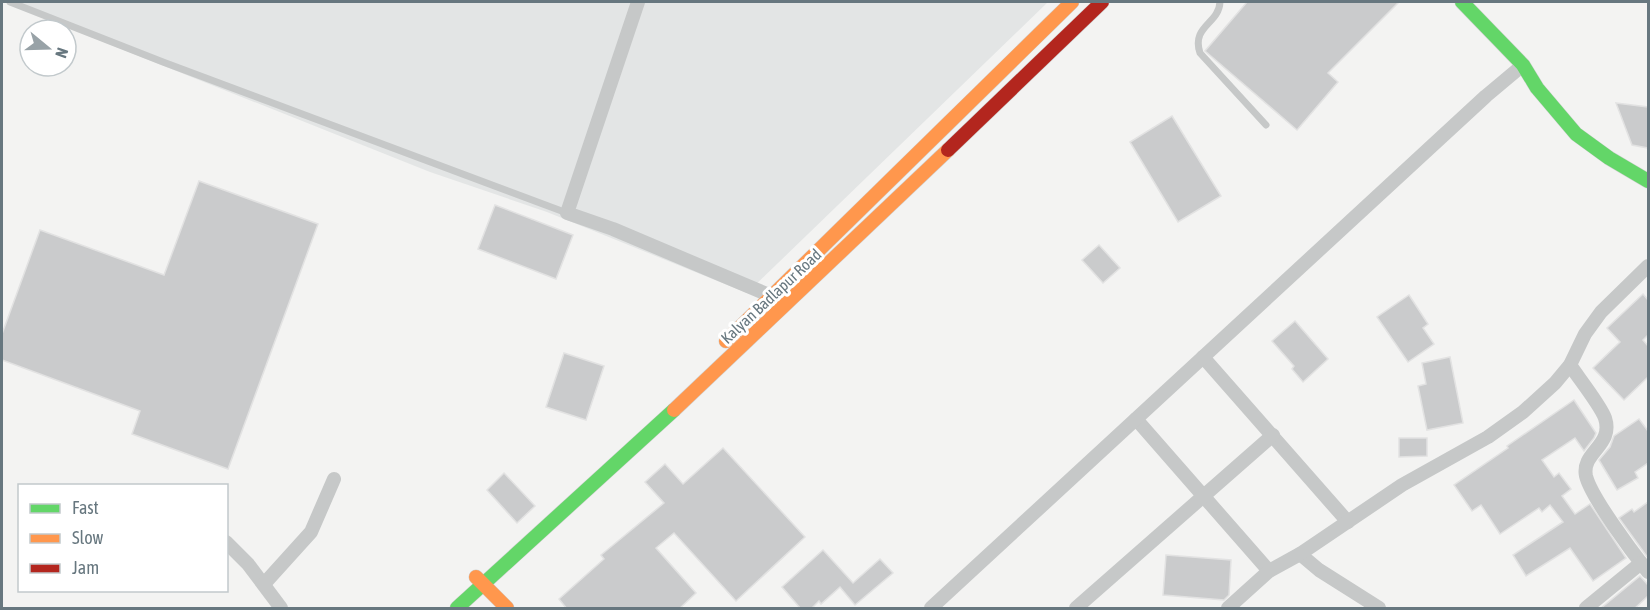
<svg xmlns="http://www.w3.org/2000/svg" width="1650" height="610" viewBox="0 0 1650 610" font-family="'Asap Condensed',sans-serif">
<rect width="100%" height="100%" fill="#f3f3f2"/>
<path fill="#e3e5e5" d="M13,2h1035l-301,291 -200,-81 -117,-40 -389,-155z"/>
<g fill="#cacbcc" stroke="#e2e2e2" stroke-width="1.5">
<path d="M1247,2h152l-71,71 10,9 -41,48 -92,-79z"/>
<path d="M1616,103l32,4v41l-16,-3z"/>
<path d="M1172,116l49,80 -43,26 -48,-80z"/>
<path d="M199,181l119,43 -90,245 -96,-35 8,-23 -138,-51v-26l38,-104 124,45z"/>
<path d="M495,205l78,30 -17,44 -78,-30z"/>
<path d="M1099,245l21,23 -17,15 -21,-23z"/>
<path d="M1643,294l5,6v35l-5,5 5,6v31l-24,23 -31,-32 27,-26 -13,-14z"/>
<path d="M1409,295l19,29 -5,4 11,16 -26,18 -31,-45z"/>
<path d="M1295,321l33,38 -25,23 -11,-13 2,-3 -22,-25z"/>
<path d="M564,353l40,13 -18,54 -40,-13z"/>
<path d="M1450,357l13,66 -36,7 -9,-44 8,-2 -4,-21z"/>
<path d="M1574,400l22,33 -2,5 -10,13 -9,-13 -33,22 12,17 5,-4 12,16 -9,7 13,18 15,-10 36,54 -33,23 -23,-33 -44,28 -13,-21 50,-33 -13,-17 -8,7 -3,-4 -39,26 -19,-29 -9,6 -18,-26 54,-37 -1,-2z"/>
<path d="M1639,419l9,12v32l-13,9 3,6 -21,12 -18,-30 11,-13 4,-11z"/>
<path d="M1399,438h28v18l-28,1z"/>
<path d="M723,448l82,89 -69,64 -62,-68 -18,15 40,45 -17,16h-112l-8,-10 45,-40 -3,-4 63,-52 -19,-21 20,-18 18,20z"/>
<path d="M504,473l31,33 -18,17 -30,-33z"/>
<path d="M1648,502v56l-29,-40 13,-9 2,3z"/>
<path d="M823,550l30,33 27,-24 13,14 -38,32 -15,-18 -19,17 -2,-3 -8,8h-10l-19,-22z"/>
<path d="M1166,555l65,5 -2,35 -5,5 -61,-5z"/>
<path d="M1640,576l8,9v11l-14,13h-34z"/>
</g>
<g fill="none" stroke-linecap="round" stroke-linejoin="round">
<g stroke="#cfd0d0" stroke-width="15">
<g id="fast">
<path d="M1462,2l61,63 14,23 39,46 33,24 39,23"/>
<path d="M457,608l217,-198"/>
</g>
</g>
<g stroke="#cfd0d0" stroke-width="15">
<g id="slow">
<path d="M726,341l346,-339"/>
<path d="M674,410l274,-260"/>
<path d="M476,577l31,31"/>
</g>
</g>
<g stroke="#cfd0d0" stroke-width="15">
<path id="jam" d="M948,150l154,-148"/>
</g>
<g stroke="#c6c8c8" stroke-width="7">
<path d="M10,2l153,60 404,151"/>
<path d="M1220,2c-1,22 -29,24 -20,51l66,72"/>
</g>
<g stroke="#c6c8c8" stroke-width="14">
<path d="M638,2l-71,211 46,16 163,69"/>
<path d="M1203,357l145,165"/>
<path d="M1570,365c8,12 31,41 35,53 9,28 -24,34 -19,58 5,21 47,77 62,96"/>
<path d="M1136,419l133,152"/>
<path d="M226,542l22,22 33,44"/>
<path d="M1300,554l19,16 60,38"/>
<path d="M264,584l47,-52 23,-53"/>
<path d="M931,608l555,-512 37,-31"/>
<path d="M1076,608l197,-173"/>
<path d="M1228,608l41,-37 31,-17 102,-69 86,-48 35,-25 32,-29 15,-18 15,-31 16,-22 47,-46"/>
<path d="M1586,608l55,-45"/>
</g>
<use href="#fast" stroke="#63d668" stroke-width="14"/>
<use href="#slow" stroke="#ff974d" stroke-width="14"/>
<use href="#jam" stroke="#b3261e" stroke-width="14"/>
</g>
<g text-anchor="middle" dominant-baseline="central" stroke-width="6" stroke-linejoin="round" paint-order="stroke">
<g font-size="16" fill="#67777f" stroke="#fff">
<text transform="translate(771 296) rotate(-43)">Kalyan Badlapur Road</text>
</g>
</g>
<rect width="1650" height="610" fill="none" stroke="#67777f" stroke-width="6"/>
<rect x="18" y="484" width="210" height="108" fill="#ffffff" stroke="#c2c9cc" stroke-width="1.5"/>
<rect x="30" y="504" width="30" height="9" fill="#63d668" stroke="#c2c9cc" stroke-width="1.5"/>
<text x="72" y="514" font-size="18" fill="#67777f">Fast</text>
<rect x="30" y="534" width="30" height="9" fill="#ff974d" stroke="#c2c9cc" stroke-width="1.5"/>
<text x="72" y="544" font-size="18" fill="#67777f">Slow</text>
<rect x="30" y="564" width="30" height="9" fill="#b3261e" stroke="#c2c9cc" stroke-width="1.5"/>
<text x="72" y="574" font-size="18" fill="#67777f">Jam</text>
<g transform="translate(48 48) rotate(109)"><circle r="28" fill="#ffffff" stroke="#c2c9cc" stroke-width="1.5"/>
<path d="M0-4.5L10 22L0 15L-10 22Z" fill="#98a2a7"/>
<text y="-9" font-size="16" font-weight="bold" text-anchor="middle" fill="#67777f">N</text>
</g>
</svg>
